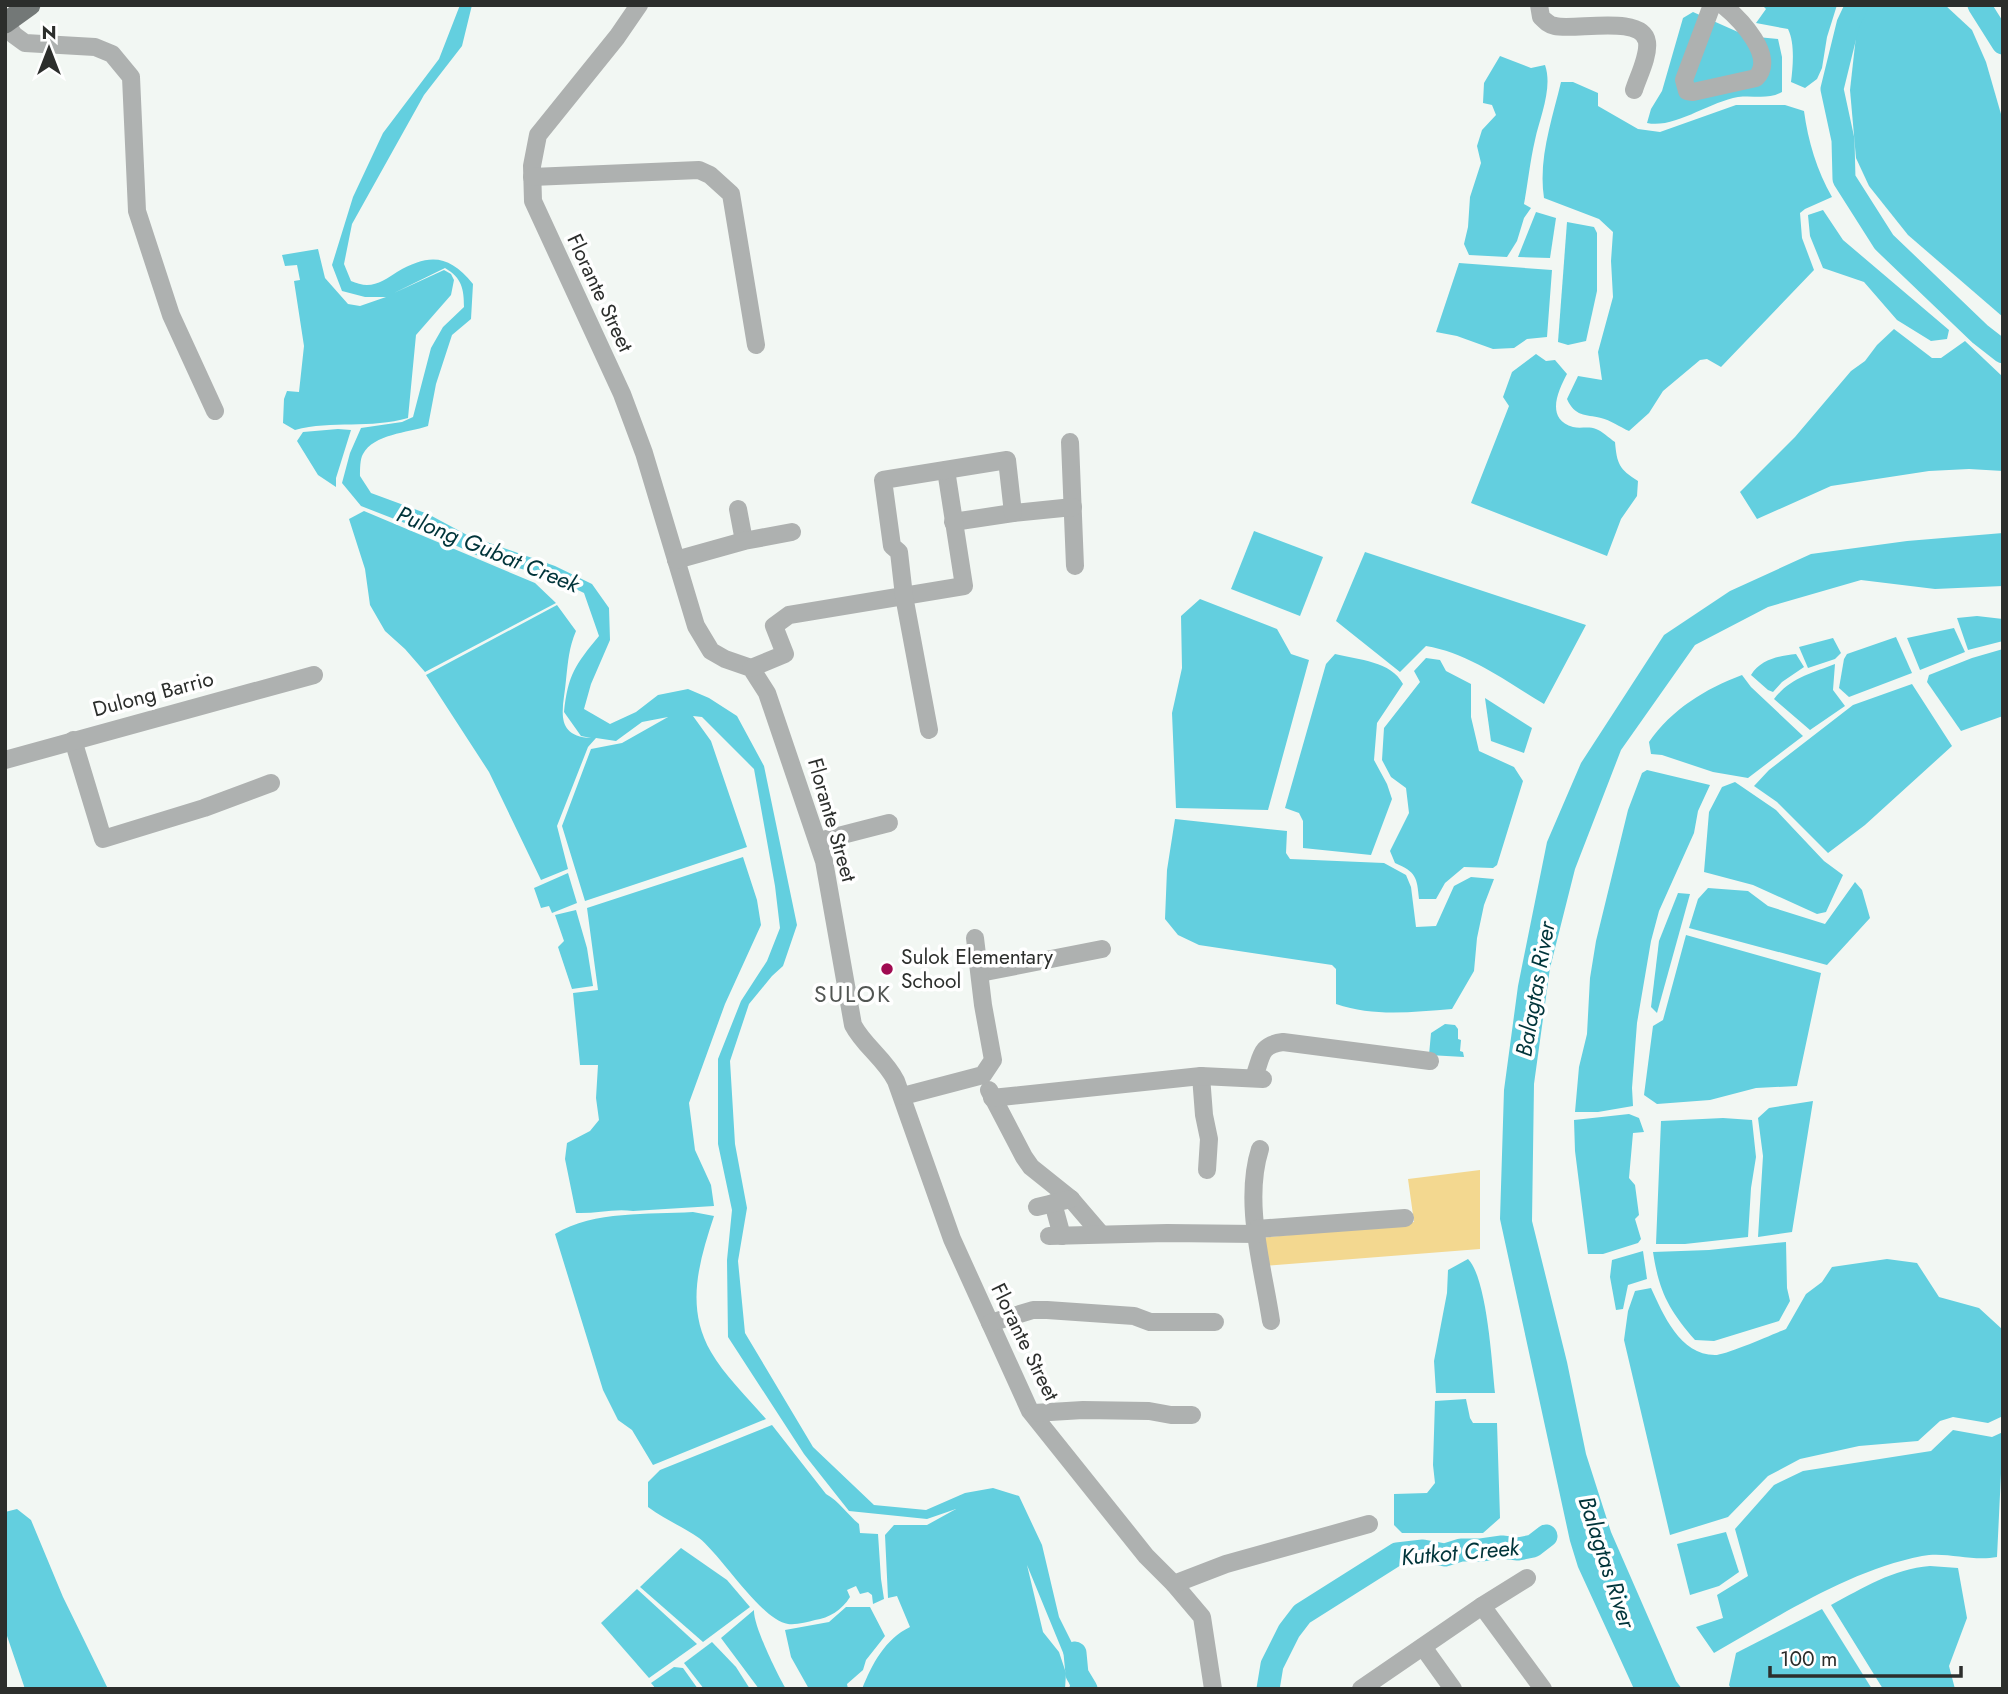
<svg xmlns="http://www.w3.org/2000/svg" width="2008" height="1694" viewBox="0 0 2008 1694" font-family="Jost,sans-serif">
<rect width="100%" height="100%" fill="#f2f7f3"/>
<path fill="#f3d890" d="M1480,1170v79l-216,17 -3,-28 153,-16 -6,-43z"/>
<g fill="#63cfdf">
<path d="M460,5h12l-10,41 -38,49 -72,129 -8,40 7,17c5,2 11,4 16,4 11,0 21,-7 30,-13 33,-19 52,-17 76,12l-2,35 -19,16 -16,49 -8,42c-21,7 -54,8 -65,28 -3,5 -3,15 -3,22l11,17 57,21 39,21 88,31 37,18 17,24 1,32 -19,44 -7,25 26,15 26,-12 22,-17 30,-6 21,9 28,18 27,50 33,159 -14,41 -11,10 -23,28 -19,57 5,83 12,64 -9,53 7,72 68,114 61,58 52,5 39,-17 28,-5 26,8 23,49 17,72 22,44 -2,28h-11l2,-3 -6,-31 -37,-90 16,67 16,20 7,21 -1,16h-203c10,-25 23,-50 48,-62l-13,-31 -9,2 -3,-63 9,-10h33l29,-16 -29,10 -78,-8 -45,-57 -76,-117 -1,-77 5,-50 -14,-66v-85l23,-58 26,-40 13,-33 -5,-42 -21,-117 -52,-52 -9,-1 18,25 36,106 -162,54 -23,-75 29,-77 31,-6 46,-26 -26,5 -26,19 -20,-3 -8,9 -31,79 11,43 -27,11 -52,-108 -63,-97 131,-70 19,26c-7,16 -8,31 -10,49 -2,26 -14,56 25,58l-10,-2 -17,-24c4,-37 11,-47 35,-76l-15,-43 -33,-16 -66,-18 -65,-30 -59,-23 -19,-23 8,-30 11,-25 41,-6 11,-5 18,-69 12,-21 21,-20c0,-18 -2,-29 -19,-39l-51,25 50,-23 7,4 3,6 -3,15 -35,40 -8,83c-37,11 -76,2 -113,12l-12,-7 1,-24 3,-8 12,1 5,-46 -10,-65 6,-1 -3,-15 -12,1 -3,-11 36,-6 7,29 23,26 12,2 26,-9h-21l-23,-6 -10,-26 21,-68 30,-64 56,-74z"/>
<path d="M1762,5h75l-10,32 -5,31 -5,11 -12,9 -14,-6c2,-16 4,-39 -3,-53l-32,-6 10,-14z"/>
<path d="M1868,5h77l27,25 14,32 17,59v196l-95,-82 -39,-49 -13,-28 -6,-68 7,-63z"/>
<path d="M1693,12l54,24 31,3 4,18v35c-14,8 -28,3 -44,5 -29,5 -64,32 -91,26l4,-14 11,-18 21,-73z"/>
<path d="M1500,56l31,12 14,-3c8,23 -5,52 -10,75 -5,21 -7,43 -11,64l7,4 -7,10 -7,23 -10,16 -38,-2 -5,-11 4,-17 2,-30 11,-34 -4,-17 5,-16 14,-15 -4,-10 -9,-2 1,-20z"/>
<path d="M1561,82h12l25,11v13l40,23 22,3 76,-27h49l19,6c4,30 13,60 28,86l-27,12 -5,4 2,25 12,32 -93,97 -14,-8 -7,1 -37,31 -14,22 -20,18c-9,-4 -19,-11 -28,-13 -16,-4 -26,-1 -34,-19l11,-23 24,4 -4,-28 15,-55 -2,-36 2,-29 -14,-13 -55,-21c-6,-39 8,-78 17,-116z"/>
<path d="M1823,210l20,30 106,90 -2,9 -16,2 -34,-21 -33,-38 -41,-14 -13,-32 -2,-21z"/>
<path d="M1536,212l20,6 -6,40 -32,-1z"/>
<path d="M1567,222l27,5 3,6v58l-11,50 -18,4 -10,-3z"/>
<path d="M1459,263l93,7 -5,67 -20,2 -13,9 -21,1 -36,-13 -21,-4z"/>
<path d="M1894,329l38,29h9l24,-17 38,36v94l-34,-2 -40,2 -98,15 -74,33 -17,-27 55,-55 56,-66 14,-10 12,-16z"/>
<path d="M1536,354l10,7 9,-1 12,14c-9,17 -22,45 6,53 7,2 16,-1 23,2 6,2 13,9 19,13 2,22 4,27 23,39l-1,15 -16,23 -14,37 -136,-53 38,-97 -6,-9 9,-25z"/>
<path d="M338,429l13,1 -15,48v9l-18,-12 -21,-34 6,-9z"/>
<path d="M364,511l171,72 21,20 -131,69 -20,-23 -20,-18 -15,-26 -5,-36 -16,-50z"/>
<path d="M1254,531l69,26 -23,59 -69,-27z"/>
<path d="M2003,533v53l-68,3 -74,-9 -93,27 -73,38 -74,105 -46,119 -25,99 -16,116 -2,137 35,141 19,92 25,78 65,149 6,8h-48l-56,-122 -8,-26 -70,-322 4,-129 14,-104 29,-144 34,-79 83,-128 66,-44 81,-37 96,-13z"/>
<path d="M1365,552l221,73 -42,79c-37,-22 -75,-51 -118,-58l-26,26 -64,-51z"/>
<path d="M1200,599l77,30 14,25 18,6 -41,150 -92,-2 -4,-95 10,-45 -1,-52z"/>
<path d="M1977,616l26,3v22l-35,9 -11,-32z"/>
<path d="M1954,628l11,24 -45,18 -13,-32z"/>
<path d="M1896,637l16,36 -63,24 -10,-9 5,-29 3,-5z"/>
<path d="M1833,638l8,15 -6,6 -27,9 -9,-21z"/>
<path d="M2003,649v67l-42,15 -34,-49 2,-7 43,-17z"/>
<path d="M1335,654c24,6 56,7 68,30l-26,39 -3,37 13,24 5,15 -21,56 -68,-7v-27l-4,-8 -14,-5 41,-144z"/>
<path d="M1796,654l8,13 -22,15 -9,10 -5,-2 -17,-15c10,-16 28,-19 45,-21z"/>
<path d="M1426,658l14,2 6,11 25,13v33l8,34 35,16 9,14 -26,84 -4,3 -29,-1 -19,16 -9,16h-17c-2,-22 -3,-27 -24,-36l-5,-12 19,-38 -3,-25 -15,-11 -9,-17 2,-32 36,-46 -6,-11z"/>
<path d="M1835,664l-2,26 12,16 -35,24 -36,-31c16,-21 38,-26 61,-35z"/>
<path d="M1742,675l9,12 52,49 -55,42 -35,-6 -51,-17 -11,-1 -2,-12c23,-33 56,-53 93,-67z"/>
<path d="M1912,684l40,62 -87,79 -37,28 -51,-51 -23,-16 15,-16 84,-65z"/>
<path d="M1485,698l47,30 -8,25 -33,-12z"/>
<path d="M1647,770l63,15 -12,26 -4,22 -35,78 -8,30 -14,82 -5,65 1,18 -35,6h-23l4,-45 8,-33 3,-56 6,-37 32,-131 14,-37z"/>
<path d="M1735,782l41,28 48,51 19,14 -17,37 -9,2 -64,-29 -49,-13 5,-60 13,-25z"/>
<path d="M1175,819l112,12 -1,22 4,6 94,4 22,12 5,12 5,40 20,-1 18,-40 17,-9 23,2 -10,26 -7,33 -3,33 -22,38c-40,3 -78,8 -116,-5v-35l-4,-4 -133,-20 -21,-10 -13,-16 2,-49z"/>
<path d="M743,857l14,43 4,25 -36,79 -36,99 6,47 16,35 3,21 -81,5c-19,-3 -38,3 -57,2l-11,-54 2,-16 23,-12 9,-11 -3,-22 2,-33h-18l-7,-72 25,-3 -11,-82z"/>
<path d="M568,873l9,30 -25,10 -3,-7 -8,2 -7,-20z"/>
<path d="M1855,882l7,8 8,28 -43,47 -138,-37 9,-29 10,-11 40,3 20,15 57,18z"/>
<path d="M1678,893l12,1 -33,119 -6,-6 8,-66z"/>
<path d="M576,910l11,38 6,38 -21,3 -14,-42 6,-6 -9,-26z"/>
<path d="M1686,935l135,38 -24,113 -41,2 -46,12 -53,4 -13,-9 9,-69 10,-6z"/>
<path d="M1445,1024l10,1 3,4v10l3,1 -1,11 3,1 1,5 -35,-2 2,-22z"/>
<path d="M1813,1101l-21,131 -34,5 5,-81 -5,-38 11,-10z"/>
<path d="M1629,1114l10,4 5,14 -11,1 -4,45 6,7 4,30 -4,4 6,20 -3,4 -35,11h-15l-13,-103 -1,-31z"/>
<path d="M1723,1118l29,2 4,37 -5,31 -3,49 -63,7h-29l5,-123z"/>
<path d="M693,1212l21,4c-15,46 -29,91 -3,136 13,23 38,47 55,67l-113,46 -21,-35 -14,-10 -15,-30 -48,-156c40,-24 93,-19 138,-22z"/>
<path d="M1786,1242l1,46 3,13 -11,20 -65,20 -19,-1c-26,-30 -36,-48 -42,-88l56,-2z"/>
<path d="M1643,1251l4,28 -19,6 -5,24 -7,1 -6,-33 2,-17z"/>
<path d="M1468,1259c19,19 24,105 27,134h-59l-2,-32 13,-68 1,-23z"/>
<path d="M1887,1259l30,4 22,34 40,11 24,22v86l-15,7 -35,-6 -13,4 -22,20 -59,5 -59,13 -32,17 -40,41 -58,18 -46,-195 4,-29 7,-20 16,-3c12,26 29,67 64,67 11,0 58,-21 71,-26l20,-35 16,-12 10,-15z"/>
<path d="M1466,1399l4,19 3,5h24l3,95 -17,15h-81l-8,-8v-31l33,-1 8,-10 -2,-18 2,-64z"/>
<path d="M772,1425l54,69c13,7 21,20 33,30l1,9 18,1 3,45 3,20 -11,5 -1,-9 -4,-3 -8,2 -4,-8 -9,4 3,7c-8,13 -21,21 -35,23 -8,2 -18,5 -27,4 -26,-3 -67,-69 -89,-86 -16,-11 -35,-19 -51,-31v-25l12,-12z"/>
<path d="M1953,1430l39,7 11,-5 -6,125c-25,5 -51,-6 -75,-1 -75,15 -142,60 -208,97l-18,-26 27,-9 -6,-23 31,-19 -13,-47 39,-44 29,-14 128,-20z"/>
<path d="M17,1509l14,11 32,77 45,92h-83l-20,-59v-118z"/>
<path d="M1726,1532l13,40 -20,14 -29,9 -13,-51z"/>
<path d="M681,1548l46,32 23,27 -47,35 -63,-55z"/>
<path d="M1930,1566l28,2 9,50 -18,48 6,23h-72l-52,-84c32,-17 62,-36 99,-39z"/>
<path d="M637,1589l60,55 -48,34 -48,-55z"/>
<path d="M846,1607h24l15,29 -19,24 -3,10 -16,14 1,5h-39l-18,-32 -6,-27 44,-8z"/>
<path d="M1822,1609l50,80h-141l-2,-4 7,-32z"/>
<path d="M754,1610c-1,15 23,64 32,79h-27l-38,-51z"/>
<path d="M712,1642l24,25 14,22h-46l-20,-26z"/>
<path d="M674,1667l9,1 15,21h-42l-5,-6z"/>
</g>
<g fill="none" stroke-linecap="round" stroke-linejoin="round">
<g stroke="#63cfdf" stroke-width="23">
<path d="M1857,5l-9,19 -16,65 11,51 1,39 40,63 96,92 23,18"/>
<path d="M1979,5l24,38"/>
<path d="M1075,1653l2,21 9,15"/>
<path d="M1268,1689l4,-24 17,-34 13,-17 95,-60 26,-3 22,4 16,-5h20l21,-3 16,2 15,-3 13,-10"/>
</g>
<g stroke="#aeb1b0" stroke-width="18">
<path d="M639,5l-22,32 -79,98 -6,31 1,35 89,193 22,59 52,173 15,25 14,8 26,9 16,25 57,168 29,164c11,21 32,34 43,56l56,158 78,172 116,145 28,28 28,33 11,72"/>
<path d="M1539,5l2,12c4,4 8,8 14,9 19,5 88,-12 92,16 2,14 -9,35 -13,48"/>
<path d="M1712,5l-28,75 3,11 6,1 63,-14c21,-21 -16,-59 -33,-73"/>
<path d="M6,23l8,12 11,8 70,4 17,7 19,23 6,134 34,104 44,96"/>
<path d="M532,177l167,-7 11,5 21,19 25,151"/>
<path d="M1070,442l5,124"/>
<path d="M738,509l6,32"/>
<path d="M953,522l60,-9 60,-6"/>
<path d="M676,560l68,-19 48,-9"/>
<path d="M751,668l34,-14 -11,-28 15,-11 175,-29 -18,-116"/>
<path d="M929,730l-25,-134 -5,-44 -7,-6 -9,-66 124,-20 6,53"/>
<path d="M73,740l30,99 101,-31 67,-25"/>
<path d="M5,760l309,-85"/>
<path d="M819,841l70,-18"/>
<path d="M980,973l122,-24"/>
<path d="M1201,1076l3,39 5,24 -2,31"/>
<path d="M1254,1077c8,-20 5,-32 29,-35l147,19"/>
<path d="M989,1090l35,67 7,10 40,32 30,35"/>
<path d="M903,1096l80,-21 10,-15 -10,-55 -8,-67"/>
<path d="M992,1098l209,-22 62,3"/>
<path d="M1260,1149c-17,54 3,118 11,172"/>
<path d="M1053,1203l9,33"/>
<path d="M1037,1207l34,-8"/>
<path d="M1257,1229l148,-11"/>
<path d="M1049,1236l118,-3 90,1"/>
<path d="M990,1323l43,-13h14l87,6 16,6h65"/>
<path d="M1034,1413l49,-3 66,1 22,4h21"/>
<path d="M1174,1584l52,-20 143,-40"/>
<path d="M1482,1606l45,-28"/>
<path d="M1423,1647l30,42"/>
<path d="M1361,1689l121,-83 61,83"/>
</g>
<path stroke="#737877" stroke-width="21" d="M5,23l25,-18"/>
</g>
<circle fill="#a00b51" stroke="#fff" stroke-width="2.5" cx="887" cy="969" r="7"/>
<g text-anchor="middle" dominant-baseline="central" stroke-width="7" stroke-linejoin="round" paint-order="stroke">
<g font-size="21" fill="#2c2e2c" stroke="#fff">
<text transform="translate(600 293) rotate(65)">Florante Street</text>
<text transform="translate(153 694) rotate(-15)">Dulong Barrio</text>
<text transform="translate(832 820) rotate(74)">Florante Street</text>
<text transform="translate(1025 1342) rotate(64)">Florante Street</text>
</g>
<g font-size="21" fill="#2c2e2c" stroke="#fff" text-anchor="start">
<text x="901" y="957">Sulok Elementary<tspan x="901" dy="24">School</tspan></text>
</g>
<g font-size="23" font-style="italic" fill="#00343a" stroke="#fff">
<text transform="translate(488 549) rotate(22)">Pulong Gubat Creek</text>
<text transform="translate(1535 989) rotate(-80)">Balagtas River</text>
<text transform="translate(1460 1552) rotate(-5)">Kutkot Creek</text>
<text transform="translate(1607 1562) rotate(72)">Balagtas River</text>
</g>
<g font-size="23" letter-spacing="2" fill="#525653" stroke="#fff">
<text x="853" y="994">SULOK</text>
</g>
</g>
<rect width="2008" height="1694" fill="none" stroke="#2c2e2c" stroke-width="14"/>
<g transform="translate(49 49)" stroke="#ffffff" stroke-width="5" paint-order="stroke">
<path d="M0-5L12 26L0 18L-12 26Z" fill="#2c2e2c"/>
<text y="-10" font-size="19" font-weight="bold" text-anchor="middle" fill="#2c2e2c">N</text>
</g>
<path d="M1770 1666v10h191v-10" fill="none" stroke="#2c2e2c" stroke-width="3.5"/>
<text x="1780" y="1666" font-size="21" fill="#2c2e2c" stroke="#ffffff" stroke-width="5" paint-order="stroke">100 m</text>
</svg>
